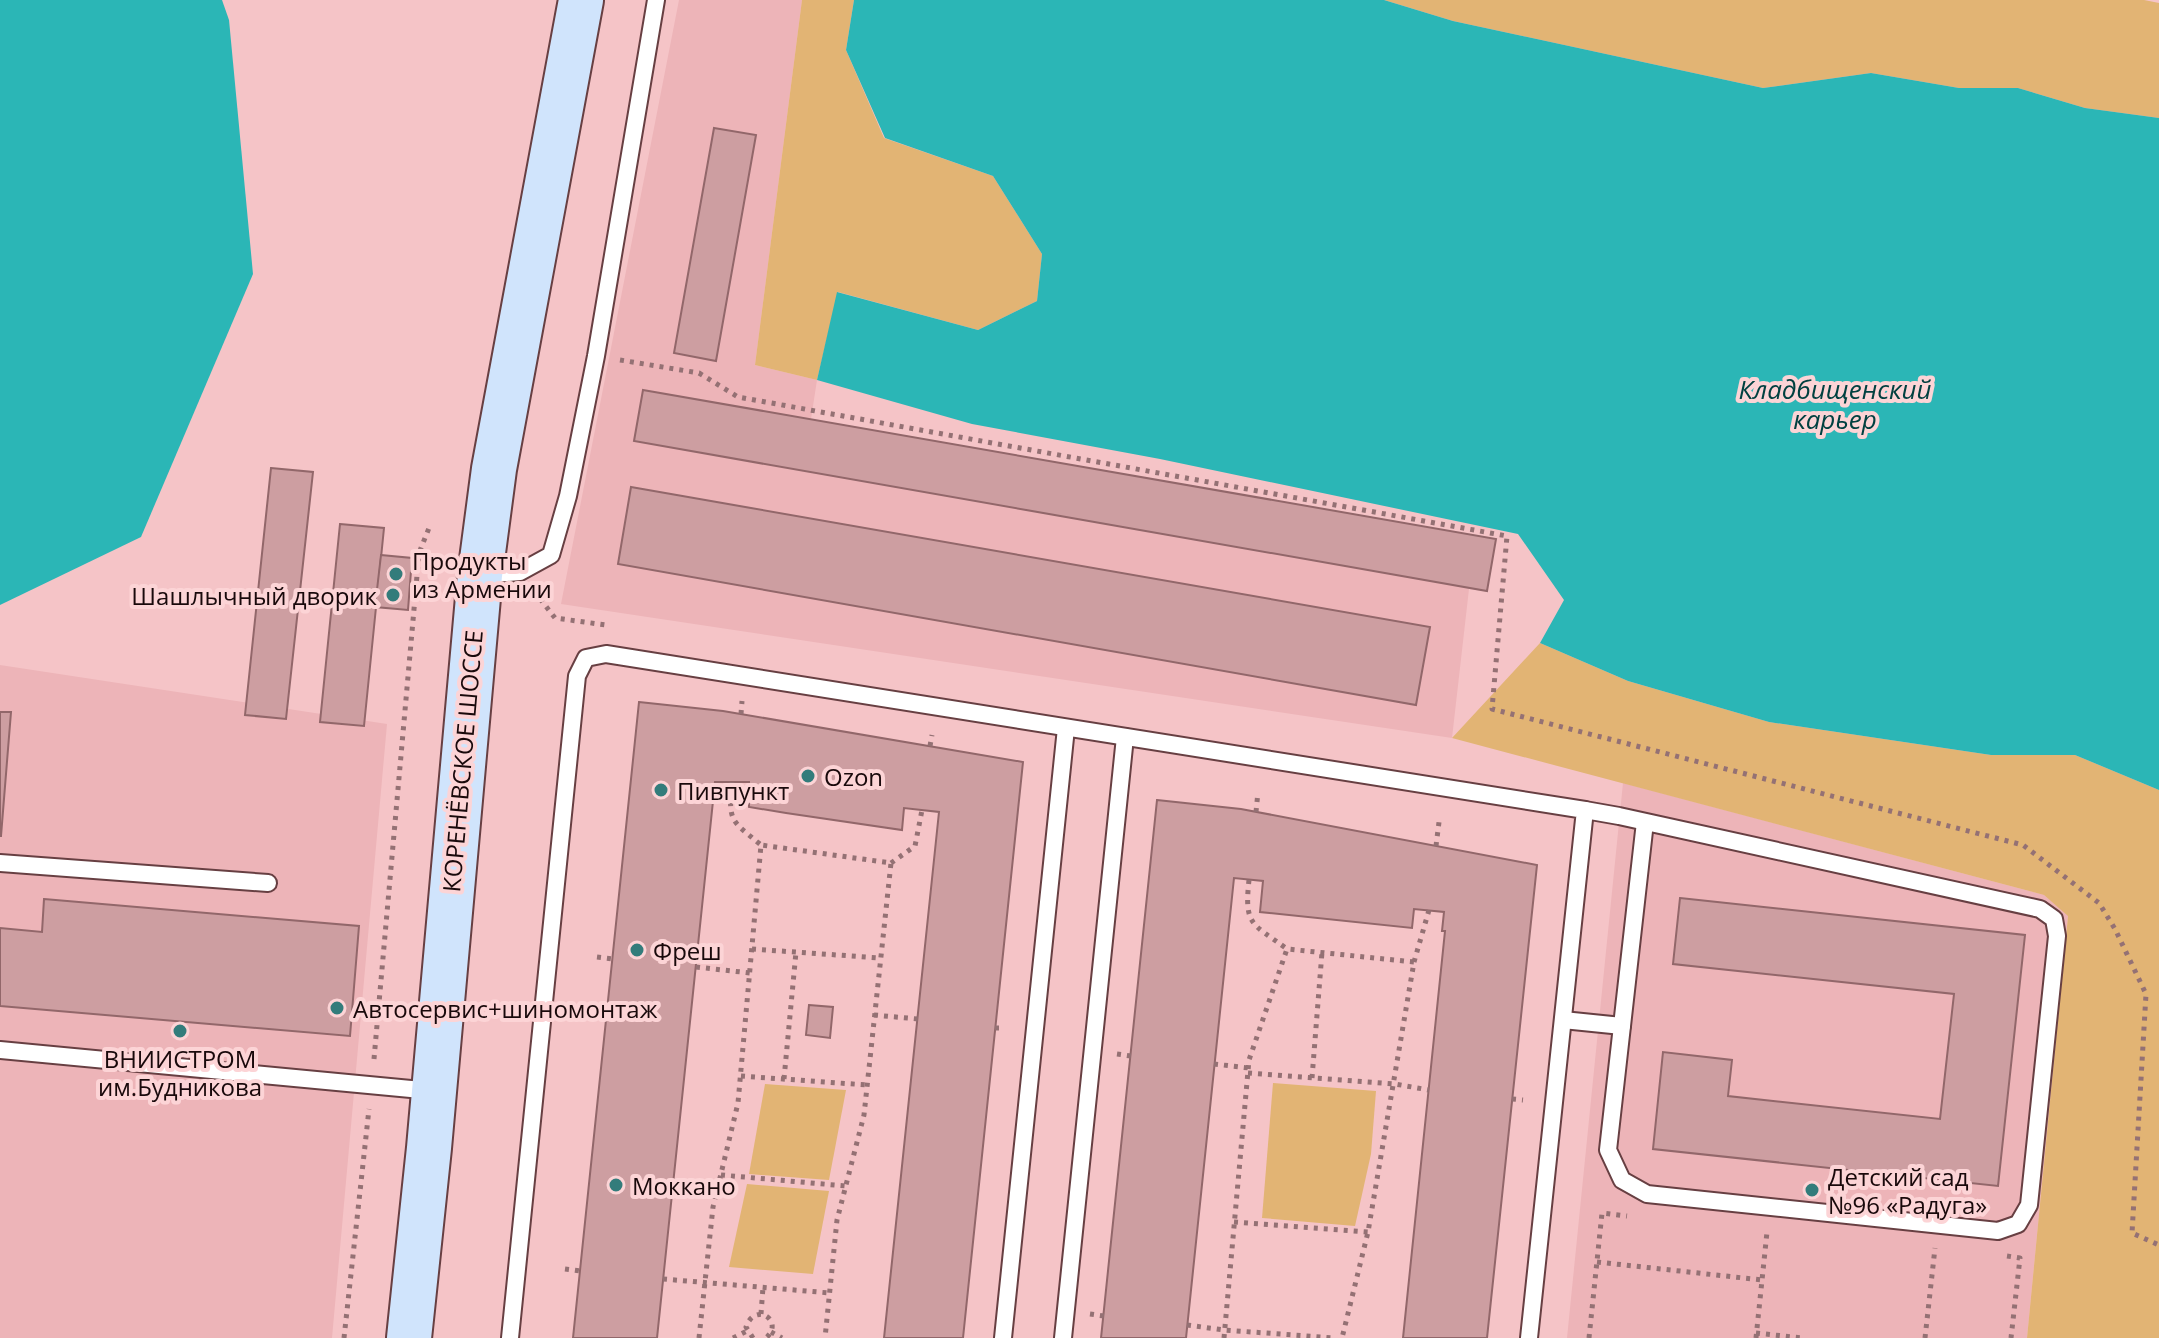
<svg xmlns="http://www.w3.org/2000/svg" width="2159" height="1338" viewBox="0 0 2159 1338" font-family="'Open Sans',sans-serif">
<rect width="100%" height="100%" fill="#f5c4c7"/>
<g fill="#edb4b8">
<path d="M679,0h123l-47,365 62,15 -6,39 685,120 -9,52 -18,-2 -17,149 -891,-134z"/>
<path d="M0,665l387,59 -55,614h-332z"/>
<path d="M1623,783l421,112 24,20 -41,423h-460z"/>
</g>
<g fill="#e2b474">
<path d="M802,0h52l-8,50 38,88 109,38 49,78 -5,47 -59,29 -140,-38 -21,88 -62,-15z"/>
<path d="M1384,0h760l15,3v115l-74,-10 -67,-20h-59l-88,-15 -108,15 -310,-67z"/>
<path d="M1540,643l88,38 141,41 222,33h84l84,35v548h-132l41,-422 -24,-21 -592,-157z"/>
<path d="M1273,1083l103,8 -5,63 -16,72 -93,-8z"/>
<path d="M765,1084l81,6 -17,90 -80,-6z"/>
<path d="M747,1184l82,7 -16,83 -84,-7z"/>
</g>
<g fill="#2bb6b6">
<path d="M0,0h222l7,20 24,254 -112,263 -141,68z"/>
<path d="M854,0h530l69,21 310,67 108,-15 88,15h59l67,20 74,10v672l-84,-35h-84l-222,-33 -141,-41 -88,-38 24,-43 -46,-66 -358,-75 -188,-35 -155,-44 20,-88 141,38 59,-29 5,-47 -49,-78 -108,-38 -39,-88z"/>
</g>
<g fill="#cd9ea1" stroke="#92676a" stroke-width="2">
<path d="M714,128l42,7 -40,226 -42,-8z"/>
<path d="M643,390l853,149 -9,52 -853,-150z"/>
<path d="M271,468l42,4 -27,247 -41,-4z"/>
<path d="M631,487l799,140 -14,78 -798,-141z"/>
<path d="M340,524l44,4 -20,198 -44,-4z"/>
<path d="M381,555l31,3 -4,52 -33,-3z"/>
<path d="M639,702l84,9 300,51 -60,576h-79l55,-526 -35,-4 -2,22 -116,-17 -37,-6v-25h-34l-58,556h-84z"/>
<path d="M0,712h11l-10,124h-1z"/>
<path d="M1157,800l84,9 296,56 -50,473h-84l42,-407h-3l2,-19 -30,-3 -2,19 -152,-16 3,-31 -29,-3 -48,460h-85z"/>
<path d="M1680,898l345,37 -27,251 -345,-37 10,-97 69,8 -4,36 212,23 14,-125 -281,-30z"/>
<path d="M44,899l315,27 -9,110 -350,-30v-78l42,4z"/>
<path d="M809,1005l24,2 -3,31 -24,-3z"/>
</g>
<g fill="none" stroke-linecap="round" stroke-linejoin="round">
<g stroke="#673f42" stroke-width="20">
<g id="service">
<path d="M482,575l38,-3 31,-17 17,-59 28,-140 60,-356"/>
<path d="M1585,810l34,6 421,93 14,10 3,17 -28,269 -11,19 -20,7 -351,-37 -25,-14 -14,-30 37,-328"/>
<path d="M0,863l268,20"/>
<path d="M1563,1020l59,6"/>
<path d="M0,1050l432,41"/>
<path d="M510,1338l67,-662 9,-18 20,-4 979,156 -56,528"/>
<path d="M1003,1338l63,-610"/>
<path d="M1063,1338l62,-601"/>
</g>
</g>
<g stroke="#673f42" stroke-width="48">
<path id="secondary" d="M409,1338l20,-190 51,-573 14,-106 87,-469"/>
</g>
<g stroke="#947174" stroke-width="5" stroke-dasharray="4 6" stroke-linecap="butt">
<path d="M620,360l79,13 39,24 769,139 -15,173 531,136 76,58 16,26 31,65 -14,239 27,12"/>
<path d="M534,591l21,27 51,7"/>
<path d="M741,714l1,-13"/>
<path d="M930,746l2,-11"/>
<path d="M732,782c-4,40 -1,38 29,63"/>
<path d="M1256,812l2,-20"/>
<path d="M1436,846l3,-24"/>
<path d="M891,863l24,-17 7,-36"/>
<path d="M1249,880c-5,46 3,43 38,69"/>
<path d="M752,949l128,9"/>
<path d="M597,957l16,2"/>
<path d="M1414,962l15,-52"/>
<path d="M696,967l54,6"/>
<path d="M874,1015l44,4"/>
<path d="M995,1028h7"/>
<path d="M1117,1054l14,2"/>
<path d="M374,1059l45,-506 10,-25"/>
<path d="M1214,1064l35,4"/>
<path d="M1248,1073l147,11 34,6"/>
<path d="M741,1076l126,9"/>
<path d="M1312,1078l10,-126"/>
<path d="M784,1079l12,-127"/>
<path d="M1512,1099l11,1"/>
<path d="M721,1175l125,11"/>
<path d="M1234,1222l134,10"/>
<path d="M2007,1256l13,2 -9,80"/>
<path d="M1597,1262l165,18"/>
<path d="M565,1269l15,2"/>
<path d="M663,1279l167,14"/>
<path d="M761,1314l2,-27"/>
<path d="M1090,1314l14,2"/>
<path d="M1187,1325l37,5 111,8"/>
<path d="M771,1332l11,6"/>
<path d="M1756,1333l46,5"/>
<path d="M344,1338l25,-229"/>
<path d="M699,1338l14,-131 25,-104 23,-258 130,18 -27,252 -27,105 -12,118"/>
<path d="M733,1338l14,-7"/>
<path d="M753,1338l-7,-11c9,-26 39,-6 20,11"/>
<path d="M1224,1338l25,-278 38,-111 127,13 -46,270 -26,106"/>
<path d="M1589,1338l13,-125 25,3"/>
<path d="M1756,1338l11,-106"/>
<path d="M1925,1338l10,-90"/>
</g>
<use href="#service" stroke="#fff" stroke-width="16"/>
<use href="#secondary" stroke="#d0e4fc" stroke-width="44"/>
</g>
<g fill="#337c7b" stroke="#fcd4d6" stroke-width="3">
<circle cx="396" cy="574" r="8"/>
<circle cx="393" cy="595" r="8"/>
<circle cx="808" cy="776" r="8"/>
<circle cx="661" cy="790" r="8"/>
<circle cx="637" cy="950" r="8"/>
<circle cx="337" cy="1008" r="8"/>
<circle cx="180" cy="1031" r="8"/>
<circle cx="616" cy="1185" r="8"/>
<circle cx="1812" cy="1190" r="8"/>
</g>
<g text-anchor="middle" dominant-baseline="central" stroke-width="8" stroke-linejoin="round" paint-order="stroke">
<g font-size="24" fill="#19090b" stroke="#fcd4d6" text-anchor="start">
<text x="412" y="560">Продукты<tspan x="412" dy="28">из Армении</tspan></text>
<text x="377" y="595" text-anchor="end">Шашлычный дворик</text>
<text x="824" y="776">Ozon</text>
<text x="677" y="790">Пивпункт</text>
<text x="653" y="950">Фреш</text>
<text x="353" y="1008">Автосервис+шиномонтаж</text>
<text x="180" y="1058" text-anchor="middle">ВНИИСТРОМ<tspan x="180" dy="28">им.Будникова</tspan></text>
<text x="1828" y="1176">Детский сад<tspan x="1828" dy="28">№96 «Радуга»</tspan></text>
<text x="632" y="1185">Моккано</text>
</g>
<g font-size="24" fill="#19090b" stroke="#fcd4d6">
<text transform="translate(462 761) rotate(-85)">КОРЕНЁВСКОЕ ШОССЕ</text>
</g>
<g font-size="26" font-style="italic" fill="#014040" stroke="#fcd4d6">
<text x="1835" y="389">Кладбищенский<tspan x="1835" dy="30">карьер</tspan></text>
</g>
</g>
</svg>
